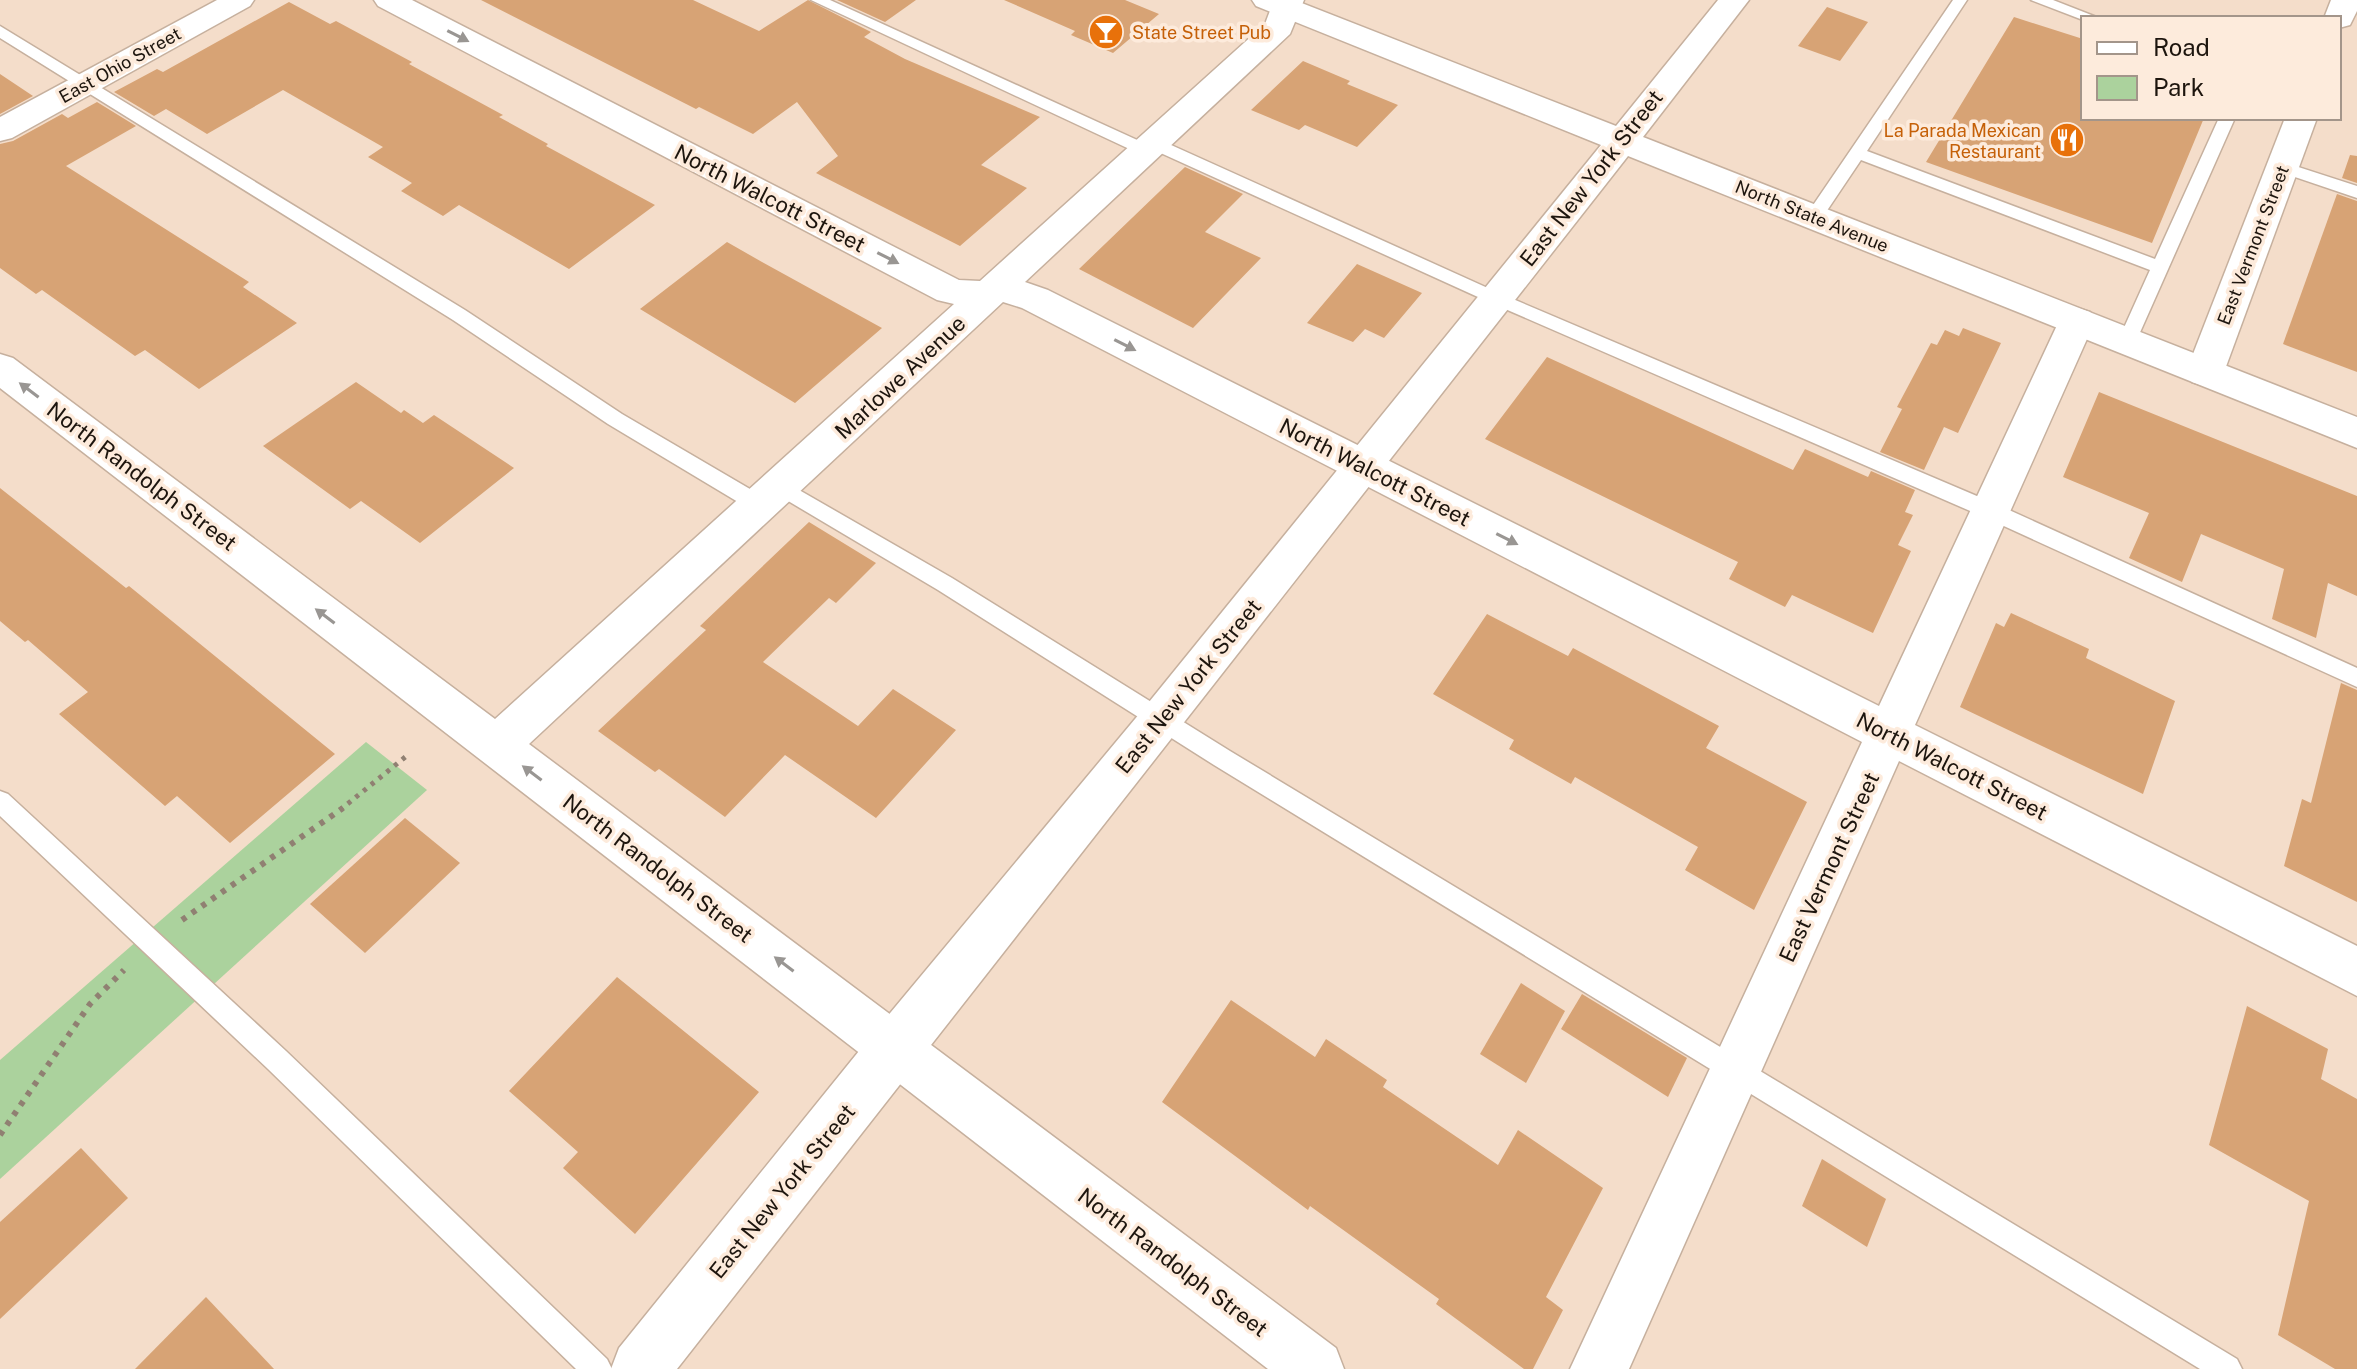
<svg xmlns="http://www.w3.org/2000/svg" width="2357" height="1369" viewBox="0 0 2357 1369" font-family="'Public Sans',sans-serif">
<rect width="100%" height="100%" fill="#f4ddca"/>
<path fill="#abd29d" d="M366,742l61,48 -427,389v-119z"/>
<g fill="#d7a375">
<path d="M481,0h212l66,31 49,-31 63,32 -7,5 41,22 135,58 -59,48 46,23 -67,58 -144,-73 22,-17 -41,-54 -44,32 -54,-27 -3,2z"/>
<path d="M837,0h79l-31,22z"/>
<path d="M1004,0h121l34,14 -46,39 -42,-18 4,-4z"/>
<path d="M289,2l41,22 6,-3 76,41 -3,2 94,51 -4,2 49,27 -2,2 109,59 -86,64 -110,-64 -16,11 -42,-25 11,-8 -44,-26 15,-10 -100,-57 -76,44 -41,-25 -12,7 -40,-24 43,-23 6,3z"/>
<path d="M1827,7l41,15 -28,39 -42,-15z"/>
<path d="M2014,17l69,22v79h121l-52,125 -226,-81z"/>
<path d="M1303,61l47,20 -3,3 51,21 -41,42 -52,-22 -6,5 -48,-20z"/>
<path d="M0,74l33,22 -33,18z"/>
<path d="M97,102l39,24 -70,40 183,116 -6,5 54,36 -98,66 -54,-39 -10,6 -93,-66 -6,4 -36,-26v-124l13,-3 49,-27 6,4z"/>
<path d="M2350,155l7,1v27l-15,-5z"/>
<path d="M1185,167l58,27 -38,38 56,26 -68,70 -114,-59z"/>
<path d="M2337,194l20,7v171l-74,-28z"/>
<path d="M727,242l35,20 120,66 -87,75 -155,-94z"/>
<path d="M1357,264l65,29 -38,45 -19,-9 -12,13 -46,-19z"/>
<path d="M1963,328l38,15 -43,90 -14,-6 -20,43 -44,-18 22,-43 -5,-2 34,-64 6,2 8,-15 14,6z"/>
<path d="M1547,357l246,113 12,-21 63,28 3,-6 44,19 -10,22 8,3 -15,30 13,6 -38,82 -81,-38 -7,12 -56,-28 9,-17 -253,-123z"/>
<path d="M356,382l45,31 3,-3 19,13 11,-8 80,53 -94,75 -59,-42 -11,8 -87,-63z"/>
<path d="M2099,392l258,104v100l-29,-13 -12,55 -44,-19 12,-50 -83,-35 -19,48 -53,-24 20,-45 -86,-36z"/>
<path d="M0,488l126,100 3,-2 206,168 -105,89 -53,-47 -12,10 -106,-92 29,-22 -60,-52 -3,2 -25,-21z"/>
<path d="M809,522l67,41 -40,40 -7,-5 -66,64 95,64 35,-37 63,41 -80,88 -91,-63 -60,62 -66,-48 -4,3 -57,-41 108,-101 -6,-4z"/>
<path d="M2011,613l78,36 -3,9 89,43 -32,93 -183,-87 36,-84 8,4z"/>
<path d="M1487,614l81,42 5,-8 146,78 -13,22 101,54 -53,108 -69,-40 13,-23 -123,-70 -4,7 -62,-35 5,-9 -81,-46z"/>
<path d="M2341,683l16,7v212l-73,-36 18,-67 9,4z"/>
<path d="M405,818l55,45 -95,90 -55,-49z"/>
<path d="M617,977l142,115 -124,142 -72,-66 15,-16 -69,-61z"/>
<path d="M1521,983l44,28 -39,72 -46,-29z"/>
<path d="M1582,994l105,64 -19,39 -107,-68z"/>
<path d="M1231,1000l84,57 11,-18 61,41 -4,7 115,78 20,-35 85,58 -57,109 17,13 -30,59h-9l-88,-65 3,-5 -129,-93 -2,4 -146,-108z"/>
<path d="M2247,1006l81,43 -7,30 36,20v270h-22l-57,-34 31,-134 -100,-56z"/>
<path d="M81,1148l47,50 -128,121v-97z"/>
<path d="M1822,1159l64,40 -19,48 -65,-41z"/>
<path d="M206,1297l68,72h-139z"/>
</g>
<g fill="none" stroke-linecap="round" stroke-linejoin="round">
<g stroke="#c6b09e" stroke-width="3">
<g id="lane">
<path d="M811,0h19l316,144 8,-5 6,1 341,154 497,211 359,163v19l-373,-170 -495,-215 -335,-152 -8,5 -6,-1z"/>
<path d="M1953,0h14l-100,151 288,108 64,-141h16l-101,228 -7,2 -9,-7 32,-71 -289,-110 -41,61 -6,2 -9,-6z"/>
<path d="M2031,0h22l46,18 -16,2z"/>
<path d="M0,26l465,284 157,104 145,85 3,6 -3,6h-14l-145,-87 -155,-104 -453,-282z"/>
<path d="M2283,162l74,24v12l-80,-27 -2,-4 2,-4z"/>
<path d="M780,479l172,99 278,173 1007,608 5,10h-42l-986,-604 -276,-175 -165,-98 -3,-5 3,-5z"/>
<path d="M0,791l8,3 278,257 321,308 5,10h-36l-308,-300 -268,-253z"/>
</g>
</g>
<g stroke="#c6b09e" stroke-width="3">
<g id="street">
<path d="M217,0h37l-4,6 -238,132 -12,3v-24z"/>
<path d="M374,0h38l547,280 21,1 285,-257 9,-24h30l-14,34 -265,248 23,8 831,416 180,-385 5,-9 13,-4 13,4 5,9 -180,404 442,221v50l-458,-235 -270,608h-59l292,-627 -840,-434 -19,-6 -474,442 807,604 8,21h-76l-1268,-981v-34l13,4 482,361 459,-415 -17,-4 -559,-294z"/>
<path d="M2331,0h26v11l-7,14 -11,3v-10h-15z"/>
<path d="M2285,118h32l-93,254 -6,10 -13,4 -13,-4 -6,-10z"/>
</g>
</g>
<g stroke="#c6b09e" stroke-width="3">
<path id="secondary" d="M1252,0h42l322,126 102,-126h31l-106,137 714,280v31l-729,-292 -951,1213h-66l8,-21 257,-318 269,-323 456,-562 -345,-139z"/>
</g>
<path stroke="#908072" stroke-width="5" stroke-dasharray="4 6" stroke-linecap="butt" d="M340,810l69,-56"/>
<g stroke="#908072" stroke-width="6" stroke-dasharray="5 7" stroke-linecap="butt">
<path d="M182,920l161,-112"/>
<path d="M0,1135l90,-131 34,-34"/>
</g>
<use href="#lane" fill="#fff" fill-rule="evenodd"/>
<use href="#street" fill="#fff" fill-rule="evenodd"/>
<use href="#secondary" fill="#fff" fill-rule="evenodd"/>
</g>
<defs><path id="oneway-solid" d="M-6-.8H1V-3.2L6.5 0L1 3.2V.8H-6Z" transform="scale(2)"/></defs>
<g fill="#999693">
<use href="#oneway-solid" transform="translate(458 36) rotate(27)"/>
<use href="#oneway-solid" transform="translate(888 258) rotate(27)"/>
<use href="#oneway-solid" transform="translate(1125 345) rotate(27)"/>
<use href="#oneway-solid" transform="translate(29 390) rotate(-143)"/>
<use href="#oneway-solid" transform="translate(1507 539) rotate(27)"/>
<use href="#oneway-solid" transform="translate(325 616) rotate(-143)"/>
<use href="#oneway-solid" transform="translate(532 773) rotate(-143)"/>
<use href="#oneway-solid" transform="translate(784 964) rotate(-143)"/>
</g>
<defs>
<g id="bar-disc" transform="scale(1.8)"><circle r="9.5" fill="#e8710a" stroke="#fdebdc"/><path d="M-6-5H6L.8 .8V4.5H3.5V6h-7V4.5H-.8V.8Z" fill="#fff"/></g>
<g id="restaurant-disc" transform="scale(1.8)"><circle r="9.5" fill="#e8710a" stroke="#fdebdc"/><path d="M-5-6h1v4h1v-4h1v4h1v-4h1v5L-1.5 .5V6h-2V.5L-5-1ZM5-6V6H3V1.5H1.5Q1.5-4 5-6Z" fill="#fff"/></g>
</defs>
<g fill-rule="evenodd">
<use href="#bar-disc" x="1106" y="32"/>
<use href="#restaurant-disc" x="2067" y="140"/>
</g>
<g text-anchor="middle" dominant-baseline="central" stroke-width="7" stroke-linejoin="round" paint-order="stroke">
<g font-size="18" fill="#c56008" stroke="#fdebdc" text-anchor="start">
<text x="1132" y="32">State Street Pub</text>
<text x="2041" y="130" text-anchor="end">La Parada Mexican<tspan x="2041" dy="21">Restaurant</tspan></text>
</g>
<g font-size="18" fill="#1d150e" stroke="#fdebdc">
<text transform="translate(120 65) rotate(-29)">East Ohio Street</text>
<text transform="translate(1812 216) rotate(22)">North State Avenue</text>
<text transform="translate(2253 245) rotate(-69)">East Vermont Street</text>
</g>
<g font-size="22" fill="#1d150e" stroke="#fdebdc">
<text transform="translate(1591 178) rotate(-52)">East New York Street</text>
<text transform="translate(770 198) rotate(27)">North Walcott Street</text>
<text transform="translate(900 377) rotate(-43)">Marlowe Avenue</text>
<text transform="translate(1375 472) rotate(27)">North Walcott Street</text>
<text transform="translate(142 476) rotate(37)">North Randolph Street</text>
<text transform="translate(1188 686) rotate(-51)">East New York Street</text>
<text transform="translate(1952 766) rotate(27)">North Walcott Street</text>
<text transform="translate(1829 867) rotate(-65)">East Vermont Street</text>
<text transform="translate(658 868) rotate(37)">North Randolph Street</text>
<text transform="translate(782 1191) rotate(-51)">East New York Street</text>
<text transform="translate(1173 1262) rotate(37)">North Randolph Street</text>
</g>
</g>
<rect x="2081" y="16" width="260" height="104" fill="#fdebdc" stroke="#a3958a" stroke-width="2"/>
<rect x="2097" y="42" width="40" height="12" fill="#ffffff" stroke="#a3958a" stroke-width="2"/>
<text x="2153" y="56" font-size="24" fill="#1d150e">Road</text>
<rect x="2097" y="76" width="40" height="24" fill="#abd29d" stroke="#a3958a" stroke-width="2"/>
<text x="2153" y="96" font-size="24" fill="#1d150e">Park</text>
</svg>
